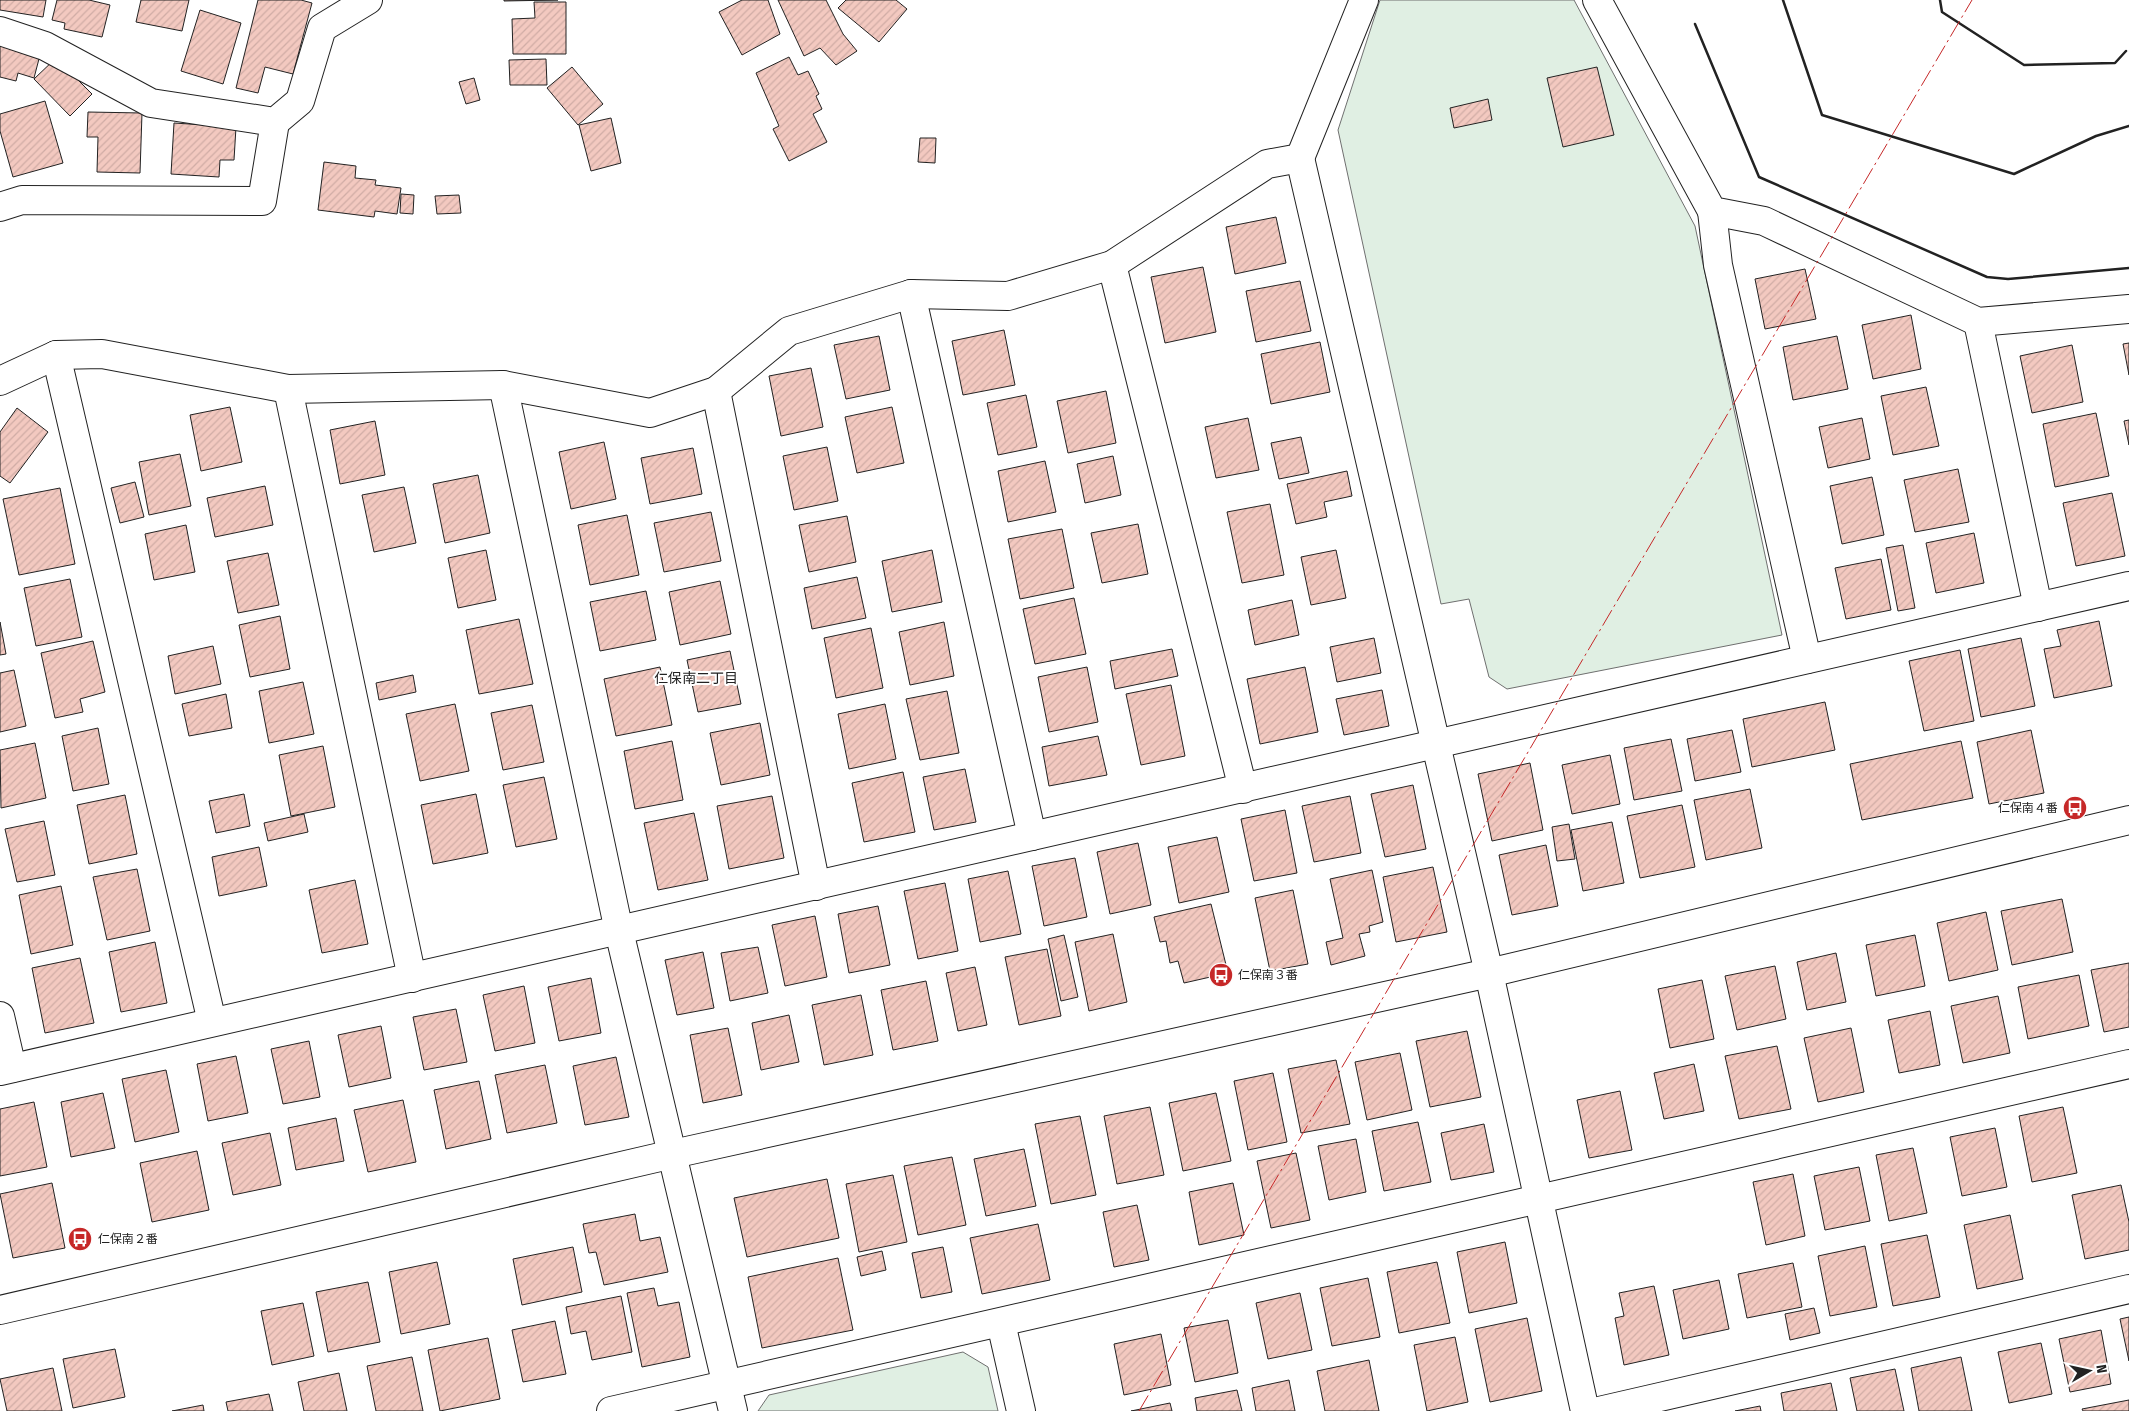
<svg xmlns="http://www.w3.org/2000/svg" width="2129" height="1411" viewBox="0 0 2129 1411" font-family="'Fira Sans Condensed','Noto Sans JP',sans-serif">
<defs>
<pattern id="building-hatch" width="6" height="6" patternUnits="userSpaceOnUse" patternTransform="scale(1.25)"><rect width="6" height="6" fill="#f3c9c0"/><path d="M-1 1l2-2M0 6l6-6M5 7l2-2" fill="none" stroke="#d0aca5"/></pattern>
</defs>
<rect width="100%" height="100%" fill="#fff"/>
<g fill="#e0efe3" stroke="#6f6f6f">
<path d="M1380,0h194l121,226 87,409 -275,54 -18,-12 -20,-78 -28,5 -103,-474z"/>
<path d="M963,1352l25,15 10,44h-240l11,-16z"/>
</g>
<g fill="url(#building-hatch)" stroke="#222">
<path d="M0,0h46l-3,17 -43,-7z"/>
<path d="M57,0h32l21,5 -8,32 -38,-8 1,-6 -13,-3z"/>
<path d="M141,0h48l-7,31 -46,-9z"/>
<path d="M258,0h43l11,3 -19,71 -28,-7 -7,26 -22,-5z"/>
<path d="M504,0h54l-54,1z"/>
<path d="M742,0h26l12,34 -38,21 -23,-43z"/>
<path d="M778,0h48l17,34 14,17 -21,14 -16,-17 -16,8z"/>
<path d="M846,0h50l11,9 -28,33 -41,-34z"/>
<path d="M534,2h32v52h-53l-1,-35 23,-1z"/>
<path d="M200,10l41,13 -18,61 -42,-13z"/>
<path d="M0,43l40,12 -6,23 -16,-5 -2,8 -16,-4z"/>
<path d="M789,57l9,18 10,-4 11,23 -3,2 6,13 -9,5 14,28 -38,19 -16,-32 6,-3 -23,-53z"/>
<path d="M56,58l36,36 -22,22 -36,-37z"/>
<path d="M546,59l1,26h-37l-1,-25z"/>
<path d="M572,67l31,37 -25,21 -31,-37z"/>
<path d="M1597,67l17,68 -51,12 -16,-69z"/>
<path d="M474,78l6,22 -14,4 -7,-22z"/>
<path d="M1488,99l4,21 -38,8 -4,-20z"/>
<path d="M45,101l18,62 -50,14 -13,-46v-17z"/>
<path d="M88,112l54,1 -2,60 -43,-1 1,-35h-11z"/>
<path d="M611,118l10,45 -30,8 -12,-46z"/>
<path d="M174,123l62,4 -2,33h-14l-1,17 -48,-3z"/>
<path d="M920,138h16l-1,25 -17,-1z"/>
<path d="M324,162l32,4 -1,12 21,2 -1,5 26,3 -4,26 -22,-3 -1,6 -56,-7z"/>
<path d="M401,194l13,1 -1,19 -13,-1z"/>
<path d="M459,195l2,18 -24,1 -2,-18z"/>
<path d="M1276,217l10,46 -51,11 -9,-47z"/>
<path d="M1203,267l13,65 -51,11 -14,-66z"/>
<path d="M1805,269l11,50 -51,10 -10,-50z"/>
<path d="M1300,281l11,50 -55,11 -10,-51z"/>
<path d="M1911,315l10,54 -48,10 -11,-54z"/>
<path d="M1004,330l11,55 -52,10 -11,-54z"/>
<path d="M879,336l11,54 -44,9 -12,-54z"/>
<path d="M1837,336l11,53 -55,11 -10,-53z"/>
<path d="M1320,342l10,50 -59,12 -10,-50z"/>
<path d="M2129,343v32l-6,-31z"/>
<path d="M2072,345l11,57 -51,11 -12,-57z"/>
<path d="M811,368l12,59 -42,9 -12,-60z"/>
<path d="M1926,387l13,59 -46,9 -12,-59z"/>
<path d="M1106,391l10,52 -48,10 -11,-52z"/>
<path d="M1026,395l11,52 -39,8 -11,-52z"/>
<path d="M230,407l12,55 -41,9 -11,-56z"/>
<path d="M892,407l12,56 -47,10 -12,-56z"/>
<path d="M17,408l31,24 -38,51 -10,-7v-44z"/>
<path d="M2096,413l13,63 -54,11 -12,-63z"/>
<path d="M1248,418l11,52 -43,8 -11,-51z"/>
<path d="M1862,418l8,41 -42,9 -9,-41z"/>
<path d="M2129,420v25l-5,-24z"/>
<path d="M375,421l10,54 -45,9 -10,-54z"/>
<path d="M1301,437l8,36 -30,6 -8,-36z"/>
<path d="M604,442l12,57 -45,10 -12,-57z"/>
<path d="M827,447l11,54 -44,9 -11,-54z"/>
<path d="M693,448l9,46 -52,10 -9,-46z"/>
<path d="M180,454l11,52 -42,9 -10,-53z"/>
<path d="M1113,456l8,39 -36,8 -8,-39z"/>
<path d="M1045,461l11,51 -48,10 -10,-51z"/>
<path d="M1958,469l11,53 -54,10 -11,-52z"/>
<path d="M1347,471l5,25 -28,6 3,15 -31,7 -9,-40z"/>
<path d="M478,475l12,58 -45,10 -12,-59z"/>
<path d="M1872,477l12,58 -42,9 -12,-58z"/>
<path d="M135,482l9,35 -24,6 -9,-35z"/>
<path d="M265,486l8,39 -58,12 -8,-39z"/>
<path d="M404,487l12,56 -42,9 -12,-57z"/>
<path d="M60,488l15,76 -56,11 -16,-76z"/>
<path d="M2112,493l13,63 -49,10 -13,-63z"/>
<path d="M1270,504l14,71 -42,8 -15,-71z"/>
<path d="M711,512l10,49 -57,11 -10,-49z"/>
<path d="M627,515l12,60 -49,10 -12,-60z"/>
<path d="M847,516l9,46 -47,10 -10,-47z"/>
<path d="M1138,524l10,50 -46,9 -11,-50z"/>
<path d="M186,525l9,47 -41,8 -9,-46z"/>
<path d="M1062,529l12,59 -54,11 -12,-60z"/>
<path d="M1974,533l10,50 -48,10 -10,-50z"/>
<path d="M1903,545l12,63 -17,3 -12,-63z"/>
<path d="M486,550l10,50 -38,8 -10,-50z"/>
<path d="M932,550l10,52 -50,10 -10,-51z"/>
<path d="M1336,550l10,48 -35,7 -10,-48z"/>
<path d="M268,553l11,52 -41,8 -11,-52z"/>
<path d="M1881,559l10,51 -45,9 -11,-51z"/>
<path d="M857,577l9,41 -54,11 -8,-41z"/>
<path d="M70,579l12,58 -46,9 -12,-58z"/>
<path d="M720,581l11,53 -51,11 -11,-53z"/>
<path d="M646,591l10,49 -56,11 -10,-49z"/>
<path d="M1074,598l12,56 -51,10 -12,-55z"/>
<path d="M1292,600l7,35 -44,10 -7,-35z"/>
<path d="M280,616l10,53 -40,8 -11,-52z"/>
<path d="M519,619l14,65 -54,10 -13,-64z"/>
<path d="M2099,621l13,65 -58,12 -10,-49 17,-3 -4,-16z"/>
<path d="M0,622l6,32 -6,1z"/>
<path d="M944,622l10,54 -44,9 -11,-53z"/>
<path d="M871,628l12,60 -47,10 -12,-60z"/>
<path d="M1374,638l7,35 -44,9 -7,-35z"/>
<path d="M2021,638l14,68 -54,11 -13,-68z"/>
<path d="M93,641l12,51 -25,7 3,13 -28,6 -14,-65z"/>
<path d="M213,646l8,38 -46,10 -7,-38z"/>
<path d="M1172,649l6,27 -63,13 -5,-28z"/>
<path d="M1960,650l14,71 -50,10 -15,-70z"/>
<path d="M730,651l11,53 -43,8 -11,-52z"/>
<path d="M660,667l12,58 -56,11 -12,-57z"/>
<path d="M1087,667l11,55 -49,10 -11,-55z"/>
<path d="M1305,667l13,65 -58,12 -13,-65z"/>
<path d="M14,670l12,56 -26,6v-59z"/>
<path d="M413,675l3,17 -37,8 -3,-17z"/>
<path d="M303,682l11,52 -45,9 -10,-52z"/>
<path d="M1171,685l14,71 -44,9 -15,-71z"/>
<path d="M1382,690l7,36 -45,9 -8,-36z"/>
<path d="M947,691l12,62 -39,7 -14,-61z"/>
<path d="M226,694l6,34 -43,8 -7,-32z"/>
<path d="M1825,702l10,48 -83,17 -9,-48z"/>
<path d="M455,704l14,67 -49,10 -14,-67z"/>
<path d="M885,704l11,55 -47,10 -11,-55z"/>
<path d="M532,705l12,57 -41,8 -12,-57z"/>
<path d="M760,723l10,52 -49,10 -11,-52z"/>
<path d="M98,728l11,56 -36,7 -11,-55z"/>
<path d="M1732,730l9,42 -46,9 -8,-42z"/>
<path d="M2031,730l13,63 -55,11 -12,-62z"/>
<path d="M1098,736l9,39 -58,11 -7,-39z"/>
<path d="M1671,739l11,52 -48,9 -10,-52z"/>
<path d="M672,741l11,59 -48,9 -11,-58z"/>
<path d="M1961,741l12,57 -111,22 -12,-56z"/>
<path d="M35,743l11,55 -45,10 -1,-58z"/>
<path d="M323,746l12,61 -44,9 -12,-61z"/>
<path d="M1610,755l10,49 -48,10 -10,-49z"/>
<path d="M1530,763l13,67 -51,11 -14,-67z"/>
<path d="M965,769l11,53 -42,8 -11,-53z"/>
<path d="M903,772l12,60 -51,10 -12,-59z"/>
<path d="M544,777l13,62 -41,8 -13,-62z"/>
<path d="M1413,785l13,64 -41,8 -14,-63z"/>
<path d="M1750,789l12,59 -56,12 -12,-60z"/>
<path d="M244,794l6,32 -34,7 -7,-32z"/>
<path d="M476,794l12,59 -55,11 -12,-59z"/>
<path d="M125,795l12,59 -48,10 -12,-59z"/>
<path d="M772,796l12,62 -55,11 -12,-63z"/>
<path d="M1350,796l11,57 -47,9 -12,-56z"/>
<path d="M1682,805l13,62 -55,11 -13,-62z"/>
<path d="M1285,810l12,63 -43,8 -13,-62z"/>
<path d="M694,813l14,67 -50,10 -14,-67z"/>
<path d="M304,814l4,18 -40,9 -4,-18z"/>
<path d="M44,821l11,54 -38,7 -12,-53z"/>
<path d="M1612,822l12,61 -41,8 -12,-61z"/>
<path d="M1569,824l6,35 -18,2 -5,-34z"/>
<path d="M1217,837l12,55 -50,11 -11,-56z"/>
<path d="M1138,843l13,62 -41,9 -13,-62z"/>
<path d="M1546,845l12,61 -46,9 -13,-60z"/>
<path d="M259,847l8,39 -48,10 -7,-39z"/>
<path d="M1075,858l12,59 -43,9 -12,-60z"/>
<path d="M1433,867l14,65 -51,10 -13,-65z"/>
<path d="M137,869l13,62 -43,9 -14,-63z"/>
<path d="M1372,870l11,52 -14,4 1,6 -11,2 6,22 -34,9 -5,-23 17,-4 -13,-59z"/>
<path d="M1008,871l13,63 -41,8 -12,-63z"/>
<path d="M355,880l13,64 -46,9 -13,-63z"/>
<path d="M945,883l13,68 -40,8 -14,-68z"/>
<path d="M61,886l12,59 -42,9 -12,-59z"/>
<path d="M1293,890l15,74 -38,7 -15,-73z"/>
<path d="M2062,899l11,53 -61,13 -11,-54z"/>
<path d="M1211,904l17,69 -44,10 -6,-22 -8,2 -4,-22 -6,1 -6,-25z"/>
<path d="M878,906l12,59 -41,8 -11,-59z"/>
<path d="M1986,912l12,58 -49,11 -12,-58z"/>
<path d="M815,916l12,61 -42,9 -13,-61z"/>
<path d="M1113,934l14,68 -38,9 -14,-69z"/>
<path d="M1064,935l14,62 -17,4 -13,-62z"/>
<path d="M1915,935l10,51 -49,10 -10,-51z"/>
<path d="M155,942l12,61 -46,9 -12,-60z"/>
<path d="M758,947l10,46 -38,8 -9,-48z"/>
<path d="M1047,949l14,67 -42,9 -14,-68z"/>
<path d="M703,952l11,56 -37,7 -12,-55z"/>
<path d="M1836,953l10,49 -39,8 -10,-48z"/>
<path d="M80,958l14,65 -49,10 -13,-65z"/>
<path d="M2129,963v64l-25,5 -13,-62z"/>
<path d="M1775,966l11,53 -49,11 -12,-54z"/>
<path d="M975,967l12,58 -29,6 -12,-58z"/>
<path d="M2079,975l10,51 -61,13 -10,-52z"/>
<path d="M591,978l10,55 -42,8 -11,-54z"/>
<path d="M1702,980l12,59 -44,9 -12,-59z"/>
<path d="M926,981l12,60 -45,9 -12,-60z"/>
<path d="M524,986l11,57 -40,8 -12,-56z"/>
<path d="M861,995l12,60 -49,10 -12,-60z"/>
<path d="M1998,996l12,57 -47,10 -12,-57z"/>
<path d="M456,1009l11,53 -43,8 -11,-53z"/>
<path d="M1930,1011l10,54 -41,8 -11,-53z"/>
<path d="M789,1015l10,47 -38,8 -9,-47z"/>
<path d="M381,1026l10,52 -42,9 -11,-52z"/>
<path d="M728,1028l14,67 -39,8 -13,-68z"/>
<path d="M1851,1028l13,64 -46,10 -14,-64z"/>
<path d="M1467,1031l14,66 -51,10 -14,-66z"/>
<path d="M309,1041l11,56 -37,7 -12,-55z"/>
<path d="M1777,1046l14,63 -52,10 -14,-63z"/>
<path d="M1400,1053l12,57 -45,10 -12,-58z"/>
<path d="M236,1056l12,57 -40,8 -11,-57z"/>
<path d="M616,1057l13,60 -44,8 -12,-59z"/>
<path d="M1336,1060l14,64 -49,9 -13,-64z"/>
<path d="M1694,1064l10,47 -40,8 -10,-46z"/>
<path d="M545,1065l12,58 -50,10 -12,-58z"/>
<path d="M166,1070l13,62 -44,10 -13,-63z"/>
<path d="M1273,1073l14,69 -39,8 -14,-69z"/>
<path d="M479,1081l12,58 -45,10 -12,-59z"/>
<path d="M1620,1091l12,59 -43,8 -12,-58z"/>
<path d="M103,1093l12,55 -44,9 -10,-55z"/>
<path d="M1216,1093l15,68 -48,10 -14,-68z"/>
<path d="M403,1100l13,62 -48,10 -14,-62z"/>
<path d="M34,1102l13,65 -47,9v-67z"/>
<path d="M1150,1107l14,68 -47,9 -13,-68z"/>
<path d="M2063,1107l14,66 -45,9 -13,-66z"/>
<path d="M1080,1116l16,79 -45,9 -16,-80z"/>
<path d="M336,1118l8,43 -48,9 -8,-42z"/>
<path d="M1418,1122l13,60 -47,9 -12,-60z"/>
<path d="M1484,1124l10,48 -43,8 -10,-47z"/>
<path d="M1995,1128l12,59 -45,9 -12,-59z"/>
<path d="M270,1133l11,52 -48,10 -11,-52z"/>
<path d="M1356,1139l10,53 -37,8 -11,-54z"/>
<path d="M1913,1148l14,65 -38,8 -13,-66z"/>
<path d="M1024,1149l12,57 -50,10 -12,-57z"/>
<path d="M197,1151l12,59 -57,12 -12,-59z"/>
<path d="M1296,1153l14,67 -39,8 -14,-67z"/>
<path d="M952,1157l14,68 -48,10 -14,-69z"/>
<path d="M1859,1167l11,54 -45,9 -11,-54z"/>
<path d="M1793,1174l12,62 -39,9 -13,-63z"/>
<path d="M893,1175l14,67 -48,10 -13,-68z"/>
<path d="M827,1179l12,59 -92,19 -13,-59z"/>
<path d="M52,1183l13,65 -52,10 -13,-64z"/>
<path d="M1233,1183l11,52 -45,10 -10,-53z"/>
<path d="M2121,1185l8,37v28l-44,9 -13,-64z"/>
<path d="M1137,1205l12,55 -35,7 -11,-55z"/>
<path d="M635,1214l5,27 20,-4 8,35 -64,13 -8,-33 -7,1 -6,-29z"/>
<path d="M2010,1215l13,64 -46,10 -13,-64z"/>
<path d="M1038,1224l12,56 -68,14 -12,-56z"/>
<path d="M1927,1235l13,62 -47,9 -12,-62z"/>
<path d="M1505,1242l12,61 -48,10 -12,-61z"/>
<path d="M1865,1246l12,61 -47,9 -12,-60z"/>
<path d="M573,1247l9,45 -60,13 -9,-46z"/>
<path d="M943,1247l9,45 -31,6 -9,-45z"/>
<path d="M882,1251l4,19 -25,6 -4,-19z"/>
<path d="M838,1258l15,72 -91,18 -14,-71z"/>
<path d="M437,1262l13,62 -49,10 -12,-62z"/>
<path d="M1437,1262l13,61 -51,10 -12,-61z"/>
<path d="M1793,1263l9,44 -55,11 -9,-44z"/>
<path d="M1368,1278l12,59 -48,9 -12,-58z"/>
<path d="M1719,1280l10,49 -46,10 -10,-49z"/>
<path d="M368,1282l12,60 -52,10 -12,-60z"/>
<path d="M1654,1286l15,69 -45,10 -9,-47 9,-2 -5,-23z"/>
<path d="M654,1288l4,18 21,-4 11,55 -48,10 -15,-74z"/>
<path d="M1300,1293l12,57 -44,9 -12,-56z"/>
<path d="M621,1296l11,56 -40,8 -6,-29 -15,3 -5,-27z"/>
<path d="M303,1303l11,53 -42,9 -11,-54z"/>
<path d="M1814,1308l6,25 -30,7 -5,-26z"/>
<path d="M2129,1317v44l-9,-42z"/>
<path d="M1527,1318l15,73 -52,11 -15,-73z"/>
<path d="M1228,1320l10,53 -43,9 -11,-54z"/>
<path d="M555,1321l11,53 -43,8 -11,-52z"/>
<path d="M2101,1330l10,54 -41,8 -11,-53z"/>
<path d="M1161,1334l10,51 -47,10 -10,-51z"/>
<path d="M1455,1337l13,65 -41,9 -13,-66z"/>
<path d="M488,1338l12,61 -60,12 -12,-61z"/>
<path d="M2041,1343l11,51 -43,9 -11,-51z"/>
<path d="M115,1349l10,48 -52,11 -10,-49z"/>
<path d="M412,1357l11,54h-47l-9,-45z"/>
<path d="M1961,1357l11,54h-53l-8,-43z"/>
<path d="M1369,1360l10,51h-54l-8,-40z"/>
<path d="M53,1368l9,43h-55l-7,-32z"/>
<path d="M1895,1369l9,42h-47l-7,-33z"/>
<path d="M339,1373l8,38h-43l-6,-29z"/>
<path d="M1289,1380l6,31h-39l-4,-23z"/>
<path d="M1831,1383l6,28h-53l-3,-18z"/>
<path d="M1237,1390l5,21h-45l-2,-13z"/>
<path d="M269,1394l4,17h-45l-2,-9z"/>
<path d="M2129,1400v11h-46l-1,-2z"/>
<path d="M1170,1403l2,8h-41z"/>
<path d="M203,1405l1,6h-32z"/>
<path d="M1760,1406l1,5h-26z"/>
</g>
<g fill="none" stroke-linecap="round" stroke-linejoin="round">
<g stroke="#222" stroke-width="30">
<g id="minor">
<path d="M1597,0l115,211 52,10 214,101 151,-13"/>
<path d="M0,31l45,15 106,57 124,19 25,-21 22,-73 46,-28"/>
<path d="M1300,158l189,815 96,438"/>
<path d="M0,207l22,-7 240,1 13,-79"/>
<path d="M1712,211l6,54 89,394"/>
<path d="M1112,265l131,524"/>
<path d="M911,294l121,542"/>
<path d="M1978,322l60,285"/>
<path d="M56,355l156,667"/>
<path d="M0,381l56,-26 46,-1 186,35 215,-4 147,28 66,-22 73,-60 122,-37 97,2 104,-31 155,-101 33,-6 64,-158"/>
<path d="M503,385l116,546 114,480"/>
<path d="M288,389l124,589"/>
<path d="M716,391l100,495"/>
<path d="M0,1016l12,52"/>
<path d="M0,1071l2129,-485"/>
<path d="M1001,1323l20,88"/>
<path d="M611,1411l1518,-347"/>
<path d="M1599,1411l530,-122"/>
</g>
</g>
<g stroke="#222" stroke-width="30">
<path id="tertiary" d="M0,1310l673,-156 816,-181 640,-153"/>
</g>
<use href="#minor" stroke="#fff" stroke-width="28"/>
<use href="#tertiary" stroke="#fff" stroke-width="28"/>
<g stroke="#222" stroke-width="2.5">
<path d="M1783,0l39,115 192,59 82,-38 33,-10"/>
<path d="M1940,0l2,12 82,53 91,-2 11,-12"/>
<path d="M1695,24l64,153 228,100 21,2 121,-11"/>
</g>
<path stroke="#c62828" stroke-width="1" stroke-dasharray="18 4 2.5 4" stroke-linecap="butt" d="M1139,1411l833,-1411"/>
</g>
<defs>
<g id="bus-disc" transform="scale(1.25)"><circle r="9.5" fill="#c62828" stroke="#fff"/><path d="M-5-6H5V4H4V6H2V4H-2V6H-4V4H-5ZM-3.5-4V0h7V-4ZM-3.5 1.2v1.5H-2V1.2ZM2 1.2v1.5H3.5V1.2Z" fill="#fff"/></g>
</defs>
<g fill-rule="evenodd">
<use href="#bus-disc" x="2075" y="808"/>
<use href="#bus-disc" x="1221" y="975"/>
<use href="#bus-disc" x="80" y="1239"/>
</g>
<g text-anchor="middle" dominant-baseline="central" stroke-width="4" stroke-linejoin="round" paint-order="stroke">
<g font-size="12" fill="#222" stroke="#fff" text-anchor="start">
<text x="2058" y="808" text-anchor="end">仁保南４番</text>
<text x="1238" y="975">仁保南３番</text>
<text x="98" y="1239">仁保南２番</text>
</g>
<g font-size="14" fill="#222" stroke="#fff">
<text x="696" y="678">仁保南二丁目</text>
</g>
</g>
<g transform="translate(2089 1371) rotate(81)" stroke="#ffffff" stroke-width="4" paint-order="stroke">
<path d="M0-4L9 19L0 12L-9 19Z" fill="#222222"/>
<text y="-8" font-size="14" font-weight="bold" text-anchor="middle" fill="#222222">N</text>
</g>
</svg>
